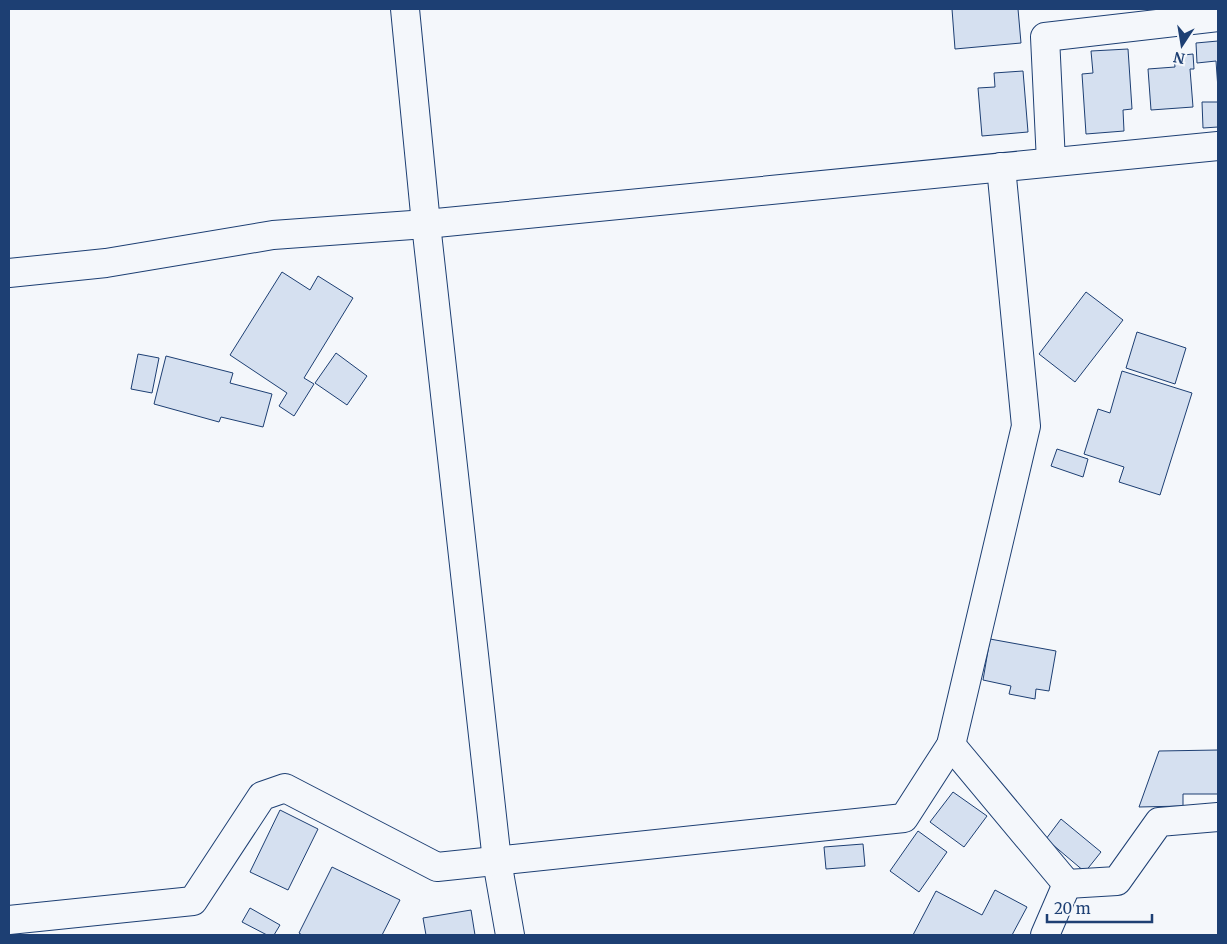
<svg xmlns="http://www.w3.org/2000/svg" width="1227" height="944" viewBox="0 0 1227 944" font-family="Merriweather,serif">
<rect width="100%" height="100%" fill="#f4f7fb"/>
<g fill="#d5e0f0" stroke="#1d3f73">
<path d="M952,9h66l3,34 -66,6z"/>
<path d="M1218,41v48l-2,-28 -19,2 -1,-20z"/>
<path d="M1128,49l4,60 -9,1 1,21 -38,3 -4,-60 11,-1 -2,-22z"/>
<path d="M1193,54l1,15h-4l3,38 -42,3 -3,-41 27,-2 -1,-11z"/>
<path d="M1023,71l5,61 -46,4 -4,-48 17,-1 -1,-14z"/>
<path d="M1202,102h16v25l-15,1z"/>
<path d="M282,272l28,18 8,-14 35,22 -49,80 10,6 -20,32 -15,-10 8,-13 -57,-38z"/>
<path d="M1086,292l37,28 -48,62 -36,-28z"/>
<path d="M1137,332l49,16 -11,36 -49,-16z"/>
<path d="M336,353l31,23 -20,29 -32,-22z"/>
<path d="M138,354l21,4 -7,35 -21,-4z"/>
<path d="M166,356l67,17 -3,10 42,11 -9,33 -42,-10 -2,5 -65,-18z"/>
<path d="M1122,371l70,22 -32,102 -41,-13 5,-15 -40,-13 14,-45 12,4z"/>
<path d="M1057,449l31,10 -5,18 -32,-11z"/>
<path d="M990,639l66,12 -7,40 -13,-2 -1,10 -26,-5 2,-8 -28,-6z"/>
<path d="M1218,750v44h-35v12l-44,1 20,-56z"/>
<path d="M953,792l34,24 -23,31 -34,-25z"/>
<path d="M280,810l38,19 -30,61 -38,-18z"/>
<path d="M1061,819l40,33 -16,20 -39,-33z"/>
<path d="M918,831l29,21 -28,40 -29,-21z"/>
<path d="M863,844l2,22 -39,3 -2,-22z"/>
<path d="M332,867l68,33 -18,35h-80l-3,-2z"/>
<path d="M995,890l32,17 -15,28h-99l23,-44 46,24z"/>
<path d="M250,908l30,17 -6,10h-7l-25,-13z"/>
<path d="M471,910l4,25h-49l-3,-17z"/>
</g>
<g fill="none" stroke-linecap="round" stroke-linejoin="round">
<g stroke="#1d3f73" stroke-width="30">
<g id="street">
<path d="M405,9l21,215 71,637 13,74"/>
<path d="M1051,162l-6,-125 173,-20"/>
<path d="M951,745l116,139 50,-3 42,-59 59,-5"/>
<path d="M9,920l184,-19 69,-105 23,-8 152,79 467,-49 47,-73 75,-319 -25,-259"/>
<path d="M1045,935l22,-51"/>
</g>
</g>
<g stroke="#1d3f73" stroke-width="30">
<path id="secondary" d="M9,273l97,-10 167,-28 153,-11 792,-78"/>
</g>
<use href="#street" stroke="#f4f7fb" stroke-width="28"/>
<use href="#secondary" stroke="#f4f7fb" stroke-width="28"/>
</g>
<rect width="1227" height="944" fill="none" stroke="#1d3f73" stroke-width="20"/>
<g transform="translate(1182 45) rotate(192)" stroke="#f4f7fb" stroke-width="4" paint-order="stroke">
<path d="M0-4L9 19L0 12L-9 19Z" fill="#1d3f73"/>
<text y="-8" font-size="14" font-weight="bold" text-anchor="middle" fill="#1d3f73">N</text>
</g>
<path d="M1047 914v8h105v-8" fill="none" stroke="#1d3f73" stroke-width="2.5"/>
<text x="1054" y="914" font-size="15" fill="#1d3f73" stroke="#f4f7fb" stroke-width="4" paint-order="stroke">20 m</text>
</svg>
